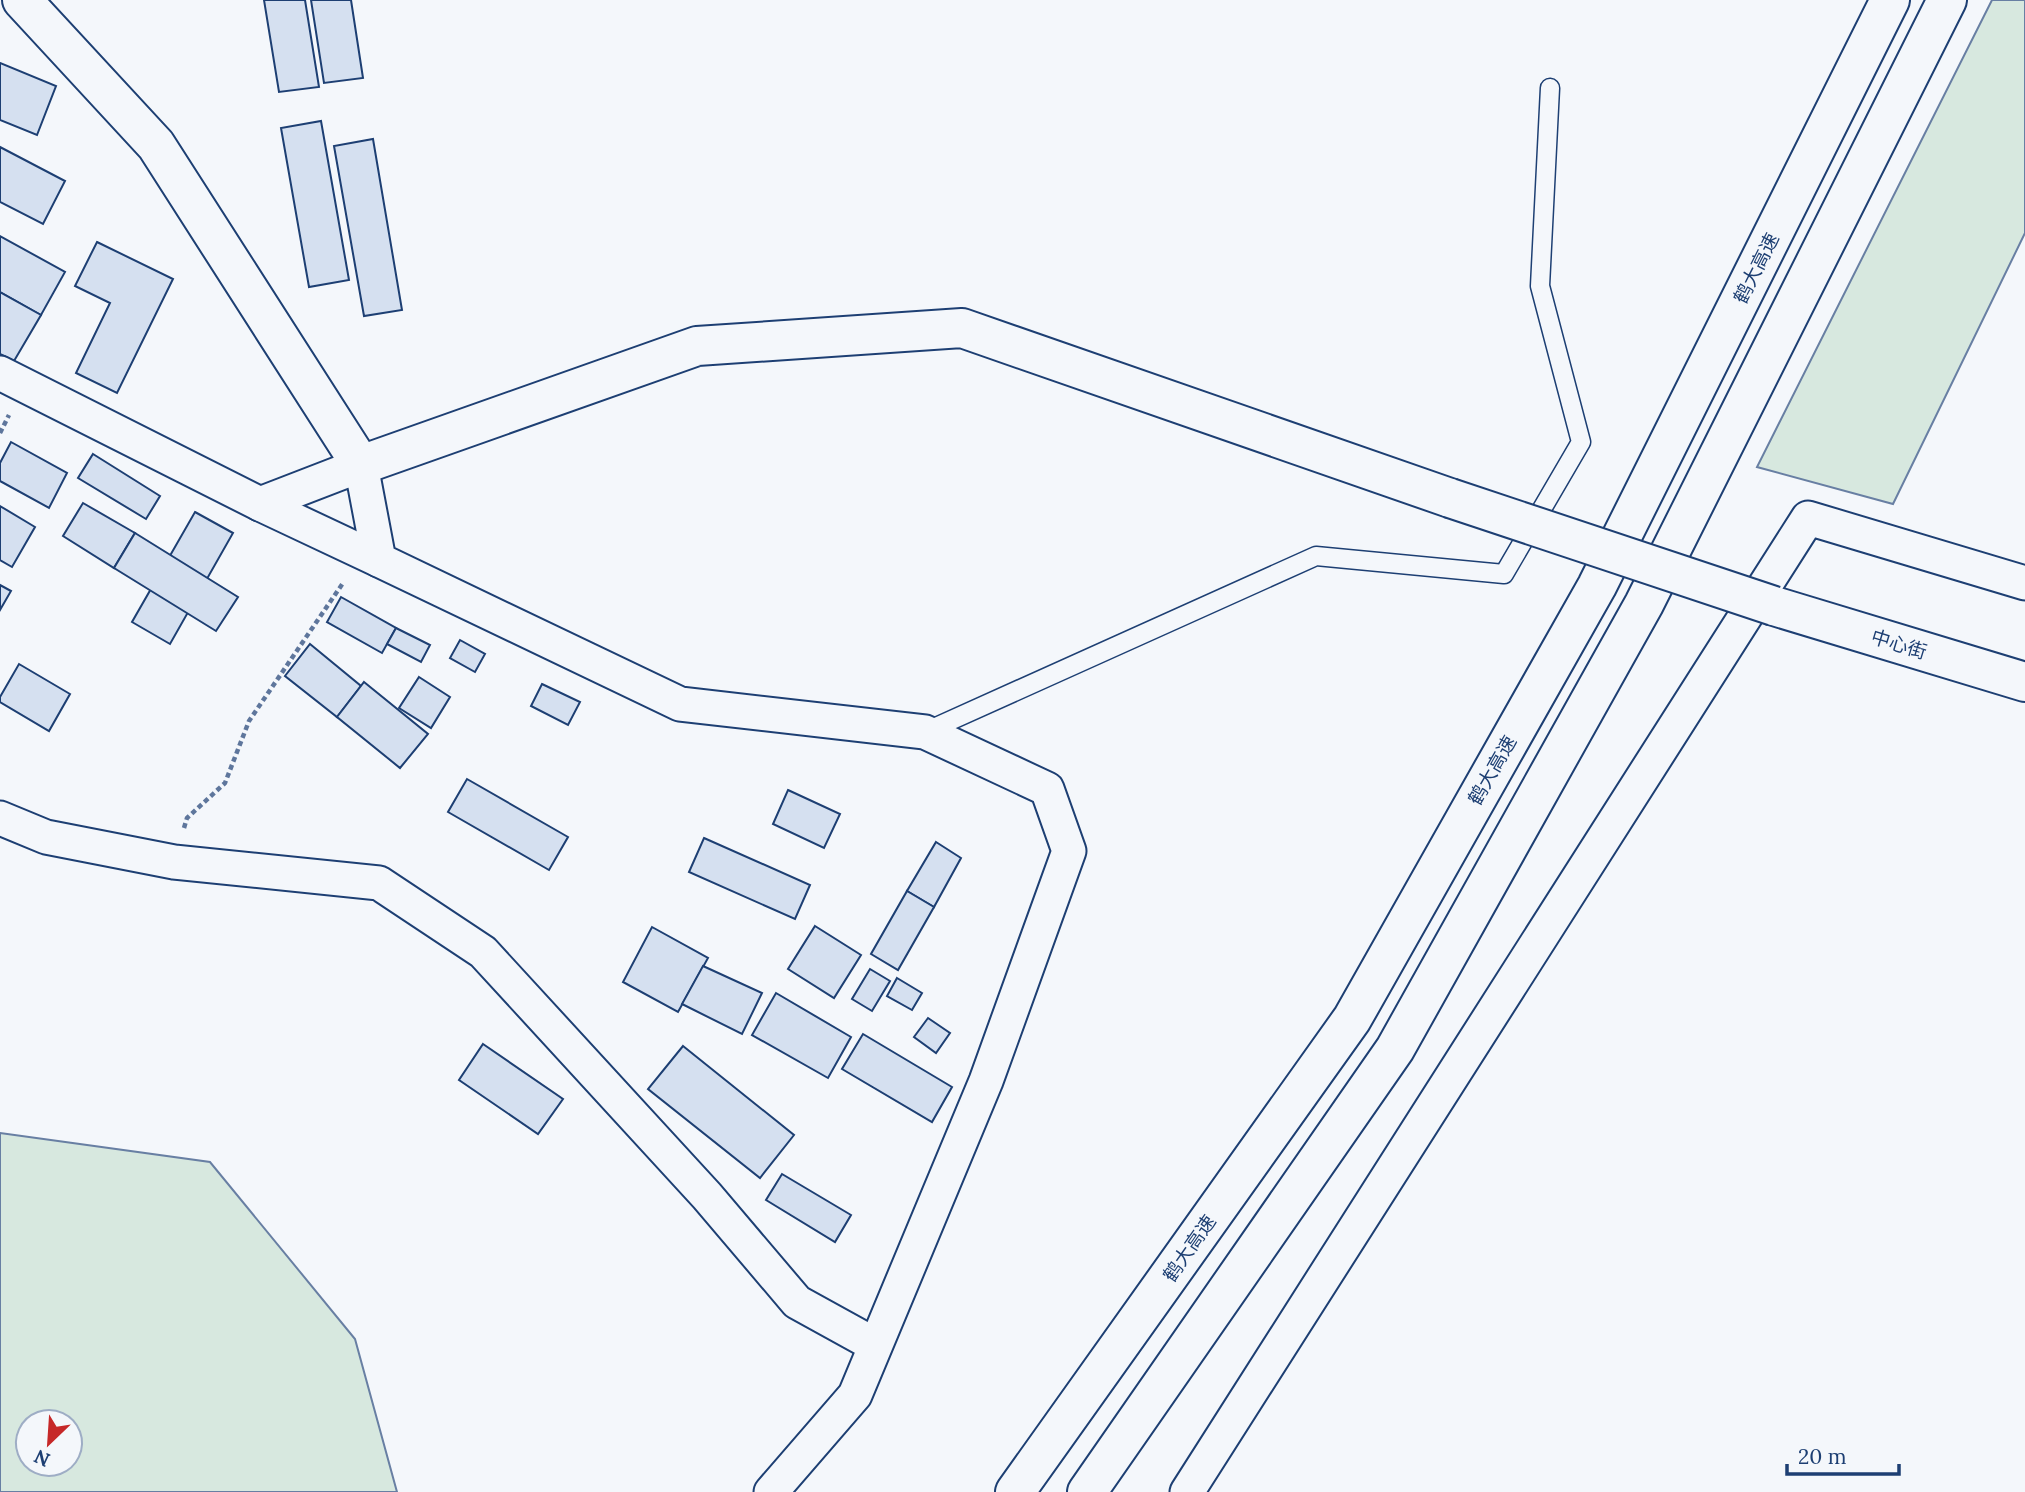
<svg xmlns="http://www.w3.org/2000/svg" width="2025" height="1492" viewBox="0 0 2025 1492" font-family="Lora,'Noto Sans SC',serif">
<rect width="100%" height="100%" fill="#f4f7fb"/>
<g fill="#d7e8df" stroke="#687fa3" stroke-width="2" fill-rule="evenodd">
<path d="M1992,0h33v233l-132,271 -136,-37z"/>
<path d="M0,1133l210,29 145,177 42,153h-397zM70,1422v42h-42v-42z"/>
</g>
<g fill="#d5e0f0" stroke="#1d3f73" stroke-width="2">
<path d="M264,0h41l14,87 -40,5z"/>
<path d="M311,0h40l12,78 -39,5z"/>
<path d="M0,63l56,23 -19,49 -37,-15z"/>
<path d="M321,121l28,159 -40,7 -28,-159z"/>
<path d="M373,139l29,171 -38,6 -30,-170z"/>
<path d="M0,147l65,34 -22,43 -43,-22z"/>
<path d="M0,236l65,36 -24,43 -41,-23z"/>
<path d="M97,242l76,37 -56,114 -41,-20 34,-70 -35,-17z"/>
<path d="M0,292l41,23 -27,46 -14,-7z"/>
<path d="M11,442l56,31 -18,35 -49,-27v-18z"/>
<path d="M93,454l67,42 -14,23 -68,-41z"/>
<path d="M83,503l52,30 -21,35 -51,-32z"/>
<path d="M0,506l35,21 -23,40 -12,-7z"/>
<path d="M195,512l38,21 -63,111 -38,-22z"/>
<path d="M135,533l103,64 -22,34 -102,-63z"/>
<path d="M0,585l11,6 -11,19z"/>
<path d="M341,597l55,31 -14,25 -55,-31z"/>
<path d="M396,628l34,17 -9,17 -34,-18z"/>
<path d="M460,640l25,14 -10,18 -25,-14z"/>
<path d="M310,644l51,42 -24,31 -52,-41z"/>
<path d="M19,664l51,30 -21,37 -49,-29v-5z"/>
<path d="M419,677l31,20 -19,31 -32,-20z"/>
<path d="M364,682l64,52 -28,34 -63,-51z"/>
<path d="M542,684l38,18 -12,23 -37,-19z"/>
<path d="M467,779l101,58 -19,33 -101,-58z"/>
<path d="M788,790l52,24 -16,34 -51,-24z"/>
<path d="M704,838l106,47 -15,34 -106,-47z"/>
<path d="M936,842l25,16 -27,49 -27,-16z"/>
<path d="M907,891l27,16 -36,63 -27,-16z"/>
<path d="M815,926l46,29 -27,43 -46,-29z"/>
<path d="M652,927l56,31 -30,54 -55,-30z"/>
<path d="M703,966l59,27 -20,41 -60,-30z"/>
<path d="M870,969l20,12 -18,30 -20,-12z"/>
<path d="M897,978l25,15 -10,17 -25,-14z"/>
<path d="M776,993l75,44 -23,41 -76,-43z"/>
<path d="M928,1018l22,15 -14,20 -22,-16z"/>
<path d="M863,1034l89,53 -20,35 -90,-53z"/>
<path d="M483,1044l80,55 -25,35 -79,-54z"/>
<path d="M683,1046l111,89 -34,43 -112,-89z"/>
<path d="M782,1174l69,41 -16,27 -69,-42z"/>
</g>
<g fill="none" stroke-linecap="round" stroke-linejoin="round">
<g stroke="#1d3f73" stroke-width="21">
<path id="service" d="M925,732l391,-176 188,18 77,-132 -41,-156 10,-198"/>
</g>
<g stroke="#1d3f73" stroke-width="37">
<g id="minor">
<path d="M0,373l260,131 101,-39 18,95 301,144 245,28 122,57 22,62 -83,230 -131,314 -84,97"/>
<path d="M260,504l119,56"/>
<path d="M0,818l46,19 128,25 205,21 104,69 224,244 90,106 78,43"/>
<path d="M1187,1492l621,-974 217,65"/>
</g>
</g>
<g stroke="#1d3f73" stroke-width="42">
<g id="tertiary">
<path d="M22,0l134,145 205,320 336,-119 265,-18 488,170"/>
<path d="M1774,606l251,76"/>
</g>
</g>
<g stroke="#1d3f73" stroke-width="42">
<g id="motorway">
<path d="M1015,1492l337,-473 245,-433 293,-586"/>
<path d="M1087,1492l308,-443 249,-445 303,-604"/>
</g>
</g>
<g stroke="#5e769c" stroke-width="4.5" stroke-dasharray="5 3.5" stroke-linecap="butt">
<path d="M0,433l9,-18"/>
<path d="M184,828l3,-10 38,-35 24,-62 94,-138"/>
</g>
<use href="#service" stroke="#f4f7fb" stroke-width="18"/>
<use href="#minor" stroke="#f4f7fb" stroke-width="33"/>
<use href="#tertiary" stroke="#f4f7fb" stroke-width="38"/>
<use href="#motorway" stroke="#f4f7fb" stroke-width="38"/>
<g stroke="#1d3f73" stroke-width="42" stroke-linecap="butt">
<path id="tertiary-bridge" d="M1450,498l324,108"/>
</g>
<use href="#tertiary-bridge" stroke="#f4f7fb" stroke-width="38"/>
</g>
<g text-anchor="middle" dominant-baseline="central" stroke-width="5" stroke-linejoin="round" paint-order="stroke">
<g font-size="19" fill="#1d3f73" stroke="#f4f7fb">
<text transform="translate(1756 268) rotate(-63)">鹤大高速</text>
<text transform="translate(1899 644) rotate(17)">中心街</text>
<text transform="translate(1492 770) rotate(-60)">鹤大高速</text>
<text transform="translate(1189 1248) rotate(-55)">鹤大高速</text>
</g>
</g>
<g transform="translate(49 1443) rotate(205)"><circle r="33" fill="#f4f7fb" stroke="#9eadc5" stroke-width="2"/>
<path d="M0-5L12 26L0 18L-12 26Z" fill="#c62828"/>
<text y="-10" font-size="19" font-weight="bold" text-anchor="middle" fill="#1d3f73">N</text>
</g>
<path d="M1787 1464v10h112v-10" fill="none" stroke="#1d3f73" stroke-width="3.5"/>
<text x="1798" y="1464" font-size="21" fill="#1d3f73" stroke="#f4f7fb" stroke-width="5" paint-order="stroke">20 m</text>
</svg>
